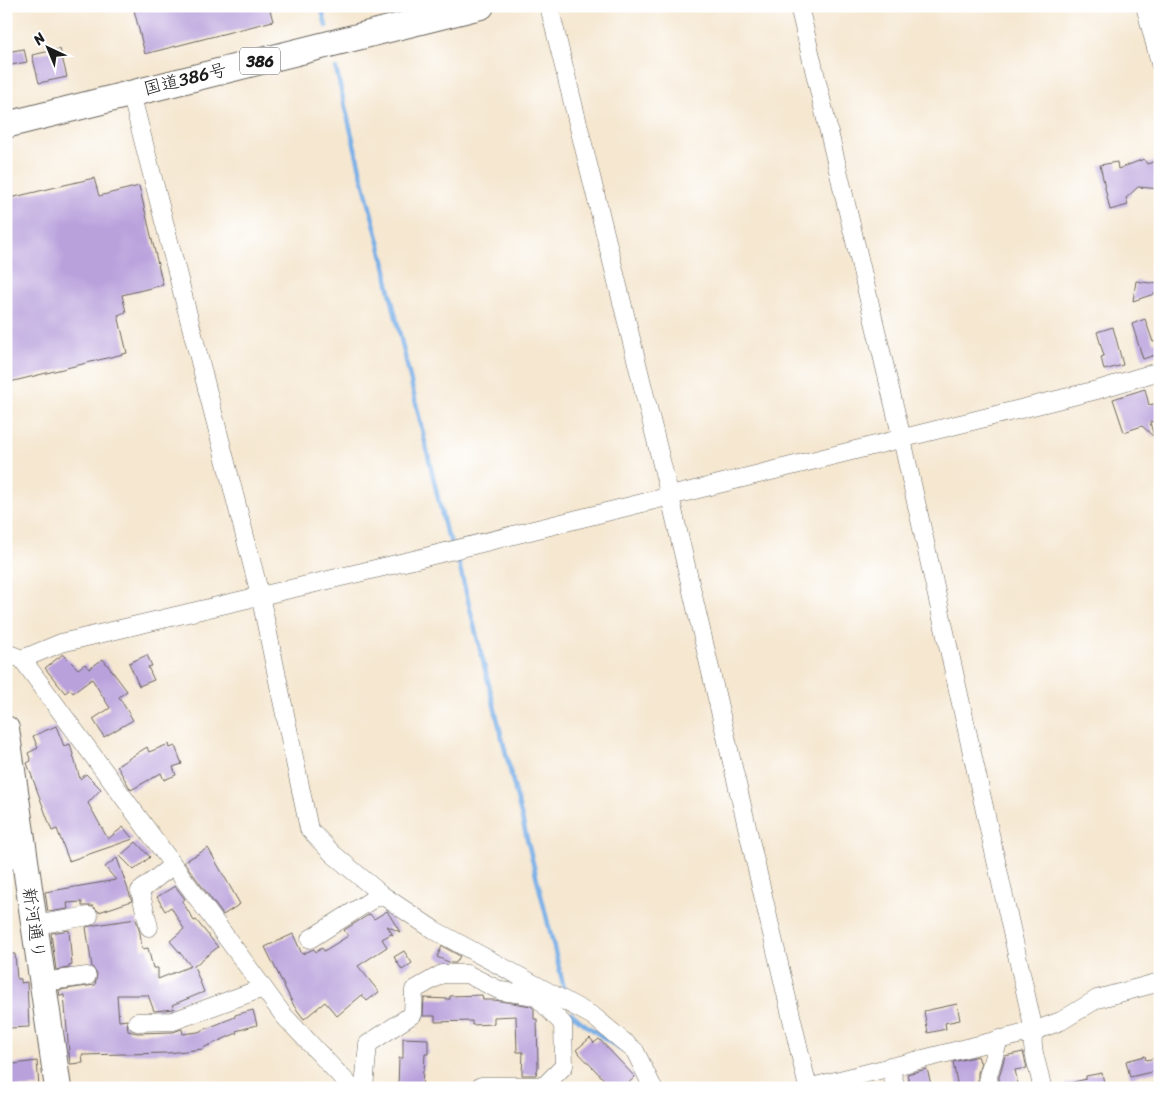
<svg xmlns="http://www.w3.org/2000/svg" width="1166" height="1094" viewBox="0 0 1166 1094" font-family="Sriracha,'Klee One',sans-serif">
<rect width="100%" height="100%" fill="#fff"/>
<filter id="ink" filterUnits="userSpaceOnUse"><feTurbulence type="fractalNoise" baseFrequency=".02" numOctaves="2"/><feDisplacementMap in="SourceGraphic" scale="10" xChannelSelector="R" yChannelSelector="G"/><feConvolveMatrix kernelMatrix="1 2 1 2 8 2 1 2 1" color-interpolation-filters="sRGB"/></filter>
<filter id="wash" filterUnits="userSpaceOnUse"><feTurbulence type="fractalNoise" baseFrequency=".0096" numOctaves="4" result="noise"/><feDisplacementMap in="SourceGraphic" scale="20" xChannelSelector="R" yChannelSelector="G"/><feGaussianBlur stdDeviation="1.12" result="paint"/><feColorMatrix in="noise" values="0 0 0 0 0 0 0 0 0 0 0 0 0 0 0 0 0 1.4 0 .05"/><feComposite in="paint" operator="in"/></filter>
<g filter="url(#wash)">
<rect width="100%" height="100%" fill="#f5e7d0"/>
<g fill="none" stroke-linecap="round" stroke-linejoin="round">
<g stroke="#78afe7" stroke-width="4.5">
<path d="M321,6l5,20"/>
<path d="M336,69l25,104 25,96 1,10 59,253 7,13"/>
<path d="M456,552l110,444"/>
<path d="M571,1013l9,8 41,29"/>
</g>
</g>
<g id="blocks">
<g fill="#b9a1dc">
<path d="M133,6h136l4,15 -128,33z"/>
<path d="M24,49l3,13 -21,4v-14z"/>
<path d="M60,49l7,28 -28,6 -7,-28z"/>
<path d="M1144,159l3,5 13,-4v29l-22,-2 -12,11 2,7 -18,5 -10,-45 17,-3 1,7z"/>
<path d="M94,178l5,18 40,-10 24,99 -41,10 4,17 -8,3 9,38 -121,30v-184z"/>
<path d="M1136,281l14,2 10,-1v10l-27,9z"/>
<path d="M1145,319l8,23 4,-1 3,12 -17,6 -11,-35z"/>
<path d="M1113,327l10,38 -19,5 -3,-13 3,-1 -7,-24z"/>
<path d="M1145,389l4,16 9,-2 2,8v9l-10,2 4,15 -12,-11 -18,6 -11,-33z"/>
<path d="M63,654l15,15 7,-5 4,5 14,-10 24,32 -8,6 14,23 -29,17 -11,-18 17,-11 -18,-29 -19,14 -3,-4 -5,4 -20,-25z"/>
<path d="M147,655l5,11 -4,1 6,13 -15,6 -10,-23z"/>
<path d="M56,726l8,20 6,-2 10,35 6,-5 15,15 -13,14 20,36 15,-12 10,12 -64,22 -12,-32 -5,2 -25,-68 4,-2 -3,-8 10,-5 -5,-12z"/>
<path d="M169,744l1,4 5,-2 7,18 -9,3 3,8 -12,5 -3,-7 -30,17 -14,-24 30,-19 2,5z"/>
<path d="M136,842l14,15 -16,13 -14,-14z"/>
<path d="M208,848l32,56 -17,11 -39,-53z"/>
<path d="M117,858l15,43 -33,11 -6,-6h-11v-4l-15,1 1,6 -20,3 -3,-20 71,-12 -11,-13z"/>
<path d="M175,886l10,13 -3,2 12,20 2,-1 22,27 -24,19 10,26 -32,13 2,4 -20,2 -6,-16h-31l2,26 8,-1 1,11 9,2 36,-1 9,-3 1,5 15,-2 37,-15v-2l18,-5 4,15 -21,6 1,2 -34,15v1l-35,4 -86,2 1,8 -13,1 -6,-69 -4,1 -1,-6 36,-5 2,-11 -5,-7 -6,-40 9,-2 41,-6 4,14 2,16 6,-1 5,20h5v11l33,-13 -21,-25 14,-12 -13,-22 -6,4 -8,-14z"/>
<path d="M387,911l13,21 -13,-6 6,9 -2,-1 -9,5 5,8 -29,19 21,26 -12,9 -5,-6 -25,21 -12,-14 -21,17 -10,-13 -29,-59 28,-13 9,20 12,-5 2,3 6,-4 2,3 24,-15 -4,-6 26,-16 4,5z"/>
<path d="M69,930l3,35 -3,1v2l-13,2 -5,-37z"/>
<path d="M442,946l18,10 -4,7h-5l-14,-6z"/>
<path d="M404,951l8,12 -10,7 -8,-13z"/>
<path d="M6,954h9l2,25h4v4l6,-1 2,45 -19,1v-2h-4z"/>
<path d="M482,995l1,5h11l37,6 3,3v10h3l1,48 -2,8h-14l1,-23h-6l-1,-36 -22,1v7l-22,1v-4l-37,1v-6h-12l1,-18 26,1v-3z"/>
<path d="M957,1004l3,16 -15,3 1,6 -18,4 -4,-22z"/>
<path d="M403,1038l25,1v15h-3l-1,16h-1l-1,18h-24l1,-30h4z"/>
<path d="M590,1038l4,5 5,-4 36,38 -12,11h-11l-36,-38z"/>
<path d="M1023,1052l4,16 -12,2 4,18h-19l-1,-11 6,-21z"/>
<path d="M978,1056l2,6h1l-3,11v15h-20l-5,-26z"/>
<path d="M1145,1056l1,4 14,-3v13l-30,7 -4,-16z"/>
<path d="M37,1061l2,26 -33,1v-23z"/>
<path d="M927,1069l5,19h-21l-4,-14z"/>
<path d="M1102,1073l3,15h-39v-4l20,-5v-3z"/>
</g>
</g>
</g>
<g filter="url(#ink)">
<use href="#blocks" fill-opacity="0" stroke="#68635b" stroke-width="1"/>
<g fill="none" stroke-linecap="round" stroke-linejoin="round">
<g stroke="#68635b" stroke-width="19">
<g id="minor">
<path d="M549,6l121,491 138,591"/>
<path d="M799,6l103,433 132,592c-5,18 6,38 8,57"/>
<path d="M1145,6l15,57"/>
<path d="M131,93l129,502 49,234 24,25 49,41 52,35 159,86 42,35 18,37"/>
<path d="M6,653l16,6 262,357 68,72"/>
<path d="M22,659l39,-16 352,-83 684,-170 63,-19"/>
<path d="M6,860l19,-3"/>
<path d="M35,925l54,-9"/>
<path d="M149,927l-9,-36 33,-26"/>
<path d="M310,939l71,-45"/>
<path d="M43,982l44,-6"/>
<path d="M137,1022l36,-1 90,-33"/>
<path d="M890,1066l6,22"/>
<path d="M364,1088l4,-44 45,-30 1,-24 28,-16h25l34,17 35,5 27,28 1,42 -20,20v2"/>
<path d="M481,1088v-2h63"/>
<path d="M808,1088l226,-57 27,-10 36,-22 63,-17"/>
<path d="M989,1088l-1,-12 11,-37"/>
</g>
</g>
<g stroke="#68635b" stroke-width="28">
<g id="highway">
<path d="M6,125l475,-119"/>
<path d="M6,729l52,359"/>
</g>
</g>
<use href="#minor" stroke="#fff" stroke-width="18"/>
<use href="#highway" stroke="#fff" stroke-width="26"/>
</g>
</g>
<g text-anchor="middle" dominant-baseline="central" stroke-width="4" stroke-linejoin="round" paint-order="stroke">
<rect fill="#fff" stroke="#606060" stroke-width="1" x="240" y="47.5" width="40" height="27" rx="4"/>
<g font-size="16" font-weight="bold" fill="#1c1c1c">
<text x="260" y="61">386</text>
</g>
<g font-size="18" fill="#1c1c1c" stroke="#fff">
<text transform="translate(185 79) rotate(-14)">国道386号</text>
<text transform="translate(34 923) rotate(82)">新河通り</text>
</g>
</g>
<rect width="1166" height="1094" fill="none" stroke="#fff" stroke-width="25"/>
<g transform="translate(48 48) rotate(316)" stroke="#ffffff" stroke-width="4" paint-order="stroke">
<path d="M0-4L9 19L0 12L-9 19Z" fill="#1c1c1c"/>
<text y="-8" font-size="14" font-weight="bold" text-anchor="middle" fill="#1c1c1c">N</text>
</g>
</svg>
